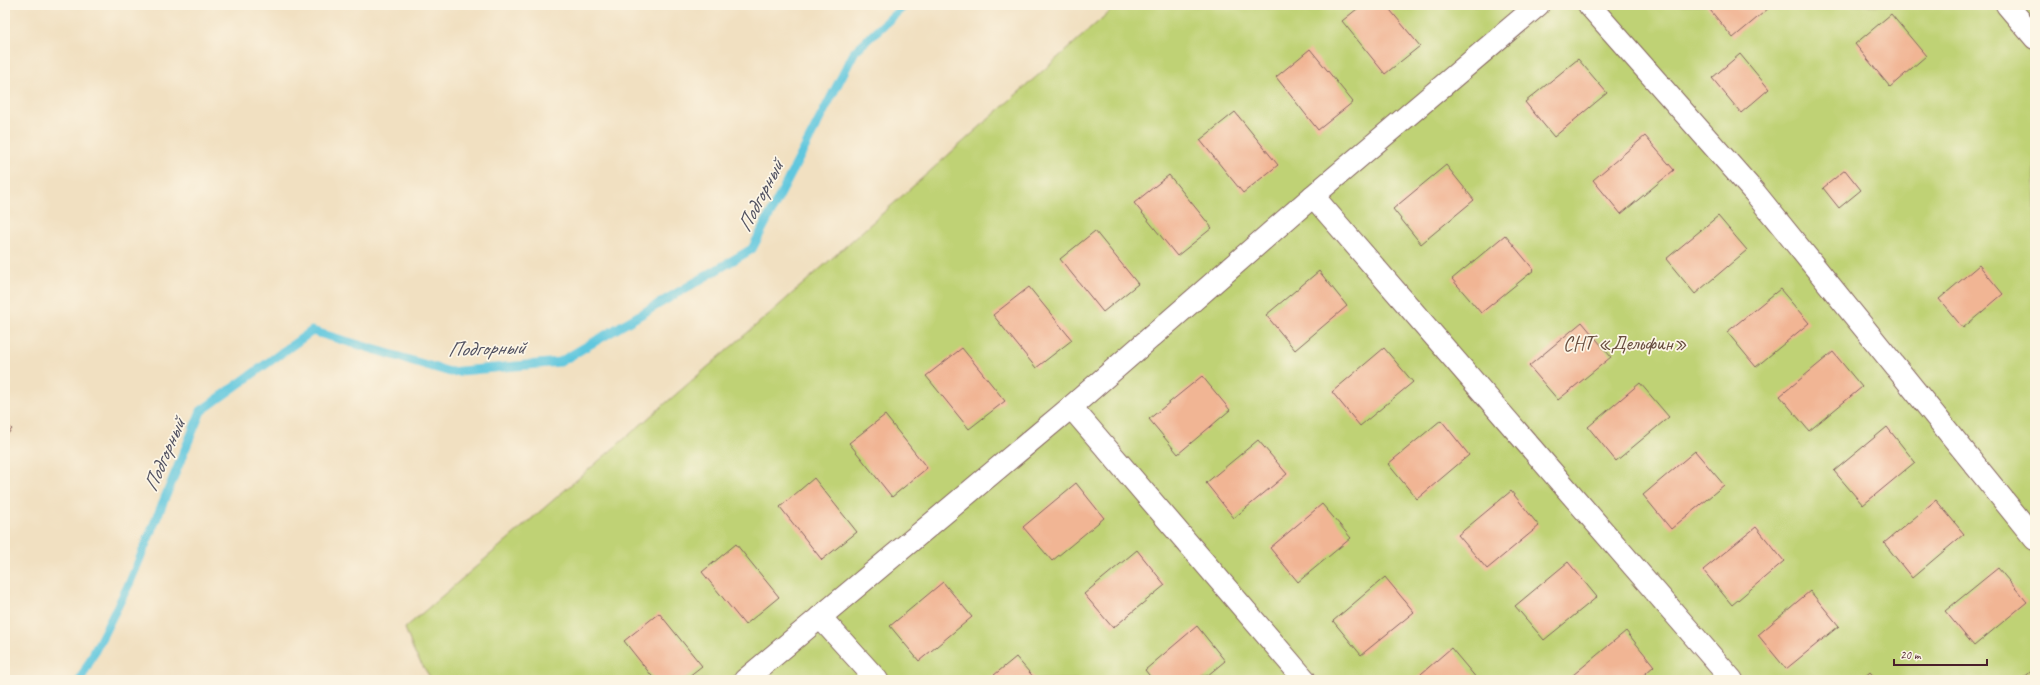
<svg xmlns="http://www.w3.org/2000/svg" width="2040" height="685" viewBox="0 0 2040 685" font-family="Caveat,sans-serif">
<rect width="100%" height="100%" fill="#fcf5e5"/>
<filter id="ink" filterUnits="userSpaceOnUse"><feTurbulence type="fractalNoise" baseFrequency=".025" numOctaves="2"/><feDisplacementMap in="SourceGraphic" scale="8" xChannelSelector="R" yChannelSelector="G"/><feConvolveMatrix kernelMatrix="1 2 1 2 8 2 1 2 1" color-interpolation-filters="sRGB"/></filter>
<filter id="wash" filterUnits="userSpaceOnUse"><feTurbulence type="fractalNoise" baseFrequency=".012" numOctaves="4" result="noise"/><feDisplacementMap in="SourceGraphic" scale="16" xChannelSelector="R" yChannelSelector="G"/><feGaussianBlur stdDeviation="0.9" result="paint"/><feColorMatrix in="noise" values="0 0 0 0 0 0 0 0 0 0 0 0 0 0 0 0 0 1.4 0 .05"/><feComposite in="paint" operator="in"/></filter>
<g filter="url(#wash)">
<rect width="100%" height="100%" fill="#f1e0c1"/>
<path fill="#bfd275" stroke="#847850" d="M1117,5h918v675h-1603l-17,-26 -10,-26 371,-320z"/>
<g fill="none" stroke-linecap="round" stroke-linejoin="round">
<path stroke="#61c7de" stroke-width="9" d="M80,680l50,-98 71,-171 111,-80 138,41 110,-10 192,-113 103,-198 50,-46"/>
</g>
<g id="blocks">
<g fill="#f1b594">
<path d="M1362,5h24l34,41 -35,28 -43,-53z"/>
<path d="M1706,5h61l2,3 -36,30z"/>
<path d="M1891,14l35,42 -36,31 -35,-43z"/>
<path d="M1310,49l43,53 -35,28 -42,-53z"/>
<path d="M1740,54l29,35 -28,24 -29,-35z"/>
<path d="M1578,59l29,34 -53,44 -29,-35z"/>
<path d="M1235,112l43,53 -35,28 -43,-53z"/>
<path d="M1645,136l29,34 -53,44 -28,-34z"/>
<path d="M1446,165l28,35 -53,44 -28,-35z"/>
<path d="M1845,170l16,20 -22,18 -16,-20z"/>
<path d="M1169,175l43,53 -35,28 -43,-53z"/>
<path d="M1718,216l29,34 -52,44 -29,-35z"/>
<path d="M1095,231l43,53 -35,28 -43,-53z"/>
<path d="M1505,235l29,35 -53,43 -29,-34z"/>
<path d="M1979,265l24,29 -40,34 -24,-29z"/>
<path d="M1319,271l28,35 -52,44 -29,-35z"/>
<path d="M1029,287l43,53 -36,28 -43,-53z"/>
<path d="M1780,289l29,34 -53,44 -29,-35z"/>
<path d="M1582,322l29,35 -53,43 -29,-34z"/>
<path d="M962,348l43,53 -36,28 -43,-53z"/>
<path d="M1384,348l29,34 -53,44 -28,-34z"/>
<path d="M1833,352l29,35 -53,44 -29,-35z"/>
<path d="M1202,376l28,34 -52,44 -29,-35z"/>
<path d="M1640,383l29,34 -53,44 -28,-34z"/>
<path d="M885,415l42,53 -35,29 -43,-54z"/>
<path d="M1441,420l28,35 -52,44 -29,-35z"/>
<path d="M5,422l7,7 -7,8z"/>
<path d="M1887,427l28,35 -52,43 -29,-34z"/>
<path d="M1258,440l29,34 -53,44 -28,-35z"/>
<path d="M1695,451l29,34 -53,44 -28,-34z"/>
<path d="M814,478l43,54 -35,28 -42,-53z"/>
<path d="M1076,483l28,35 -52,43 -29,-34z"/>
<path d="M1511,491l28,35 -52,43 -29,-34z"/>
<path d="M1936,500l28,34 -52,44 -28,-35z"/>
<path d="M1322,504l29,34 -53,44 -28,-34z"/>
<path d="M1756,527l28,34 -52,44 -29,-35z"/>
<path d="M736,544l43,53 -34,28 -43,-53z"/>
<path d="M1137,550l28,35 -52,43 -29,-34z"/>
<path d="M1568,562l29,35 -53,43 -29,-34z"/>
<path d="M1998,568l29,34 -53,44 -29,-35z"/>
<path d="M1385,577l29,35 -53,43 -28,-34z"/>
<path d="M943,582l29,35 -53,44 -29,-35z"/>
<path d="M1810,591l29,35 -53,43 -28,-34z"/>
<path d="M659,613l43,53 -18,14h-29l-31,-39z"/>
<path d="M1197,626l28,35 -23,19h-49l-8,-10z"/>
<path d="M1626,631l28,35 -16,14h-61l-4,-5z"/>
<path d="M1451,648l27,32h-64z"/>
<path d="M1016,657l20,23h-48z"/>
<path d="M2035,668v12h-14z"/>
<path d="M1870,672l7,8h-16z"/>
<path d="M823,676l4,4h-9z"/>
</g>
</g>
</g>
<g filter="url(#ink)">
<use href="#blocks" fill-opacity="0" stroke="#846360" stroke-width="1"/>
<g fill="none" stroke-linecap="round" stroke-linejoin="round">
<g stroke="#846360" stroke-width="24">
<g id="street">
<path d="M1589,5l166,188 280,346"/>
<path d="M2007,5l28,33"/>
<path d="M1313,196l419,484"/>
<path d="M1071,407l234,273"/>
<path d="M820,617l57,63"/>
<path d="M745,680l326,-273 242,-211 225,-191"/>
</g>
</g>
<use href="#street" stroke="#fff" stroke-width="22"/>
</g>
</g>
<g text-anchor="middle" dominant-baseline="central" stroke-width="3.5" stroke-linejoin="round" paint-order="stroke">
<g font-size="20" fill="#674c3e" stroke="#fcf5e5">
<text x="1625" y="343">СНТ «Дельфин»</text>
</g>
<g font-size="21" font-style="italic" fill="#515161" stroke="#fcf5e5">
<text transform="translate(760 196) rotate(-63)">Подгорный</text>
<text transform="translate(486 348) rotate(-2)">Подгорный</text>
<text transform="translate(164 455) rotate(-67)">Подгорный</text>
</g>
</g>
<rect width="2040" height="685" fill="none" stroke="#fcf5e5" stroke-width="20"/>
<path d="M1894 659v6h93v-6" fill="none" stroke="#4a1f2b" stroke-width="2"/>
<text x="1900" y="659" font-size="12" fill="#4a1f2b" stroke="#fcf5e5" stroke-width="3" paint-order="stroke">20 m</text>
</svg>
